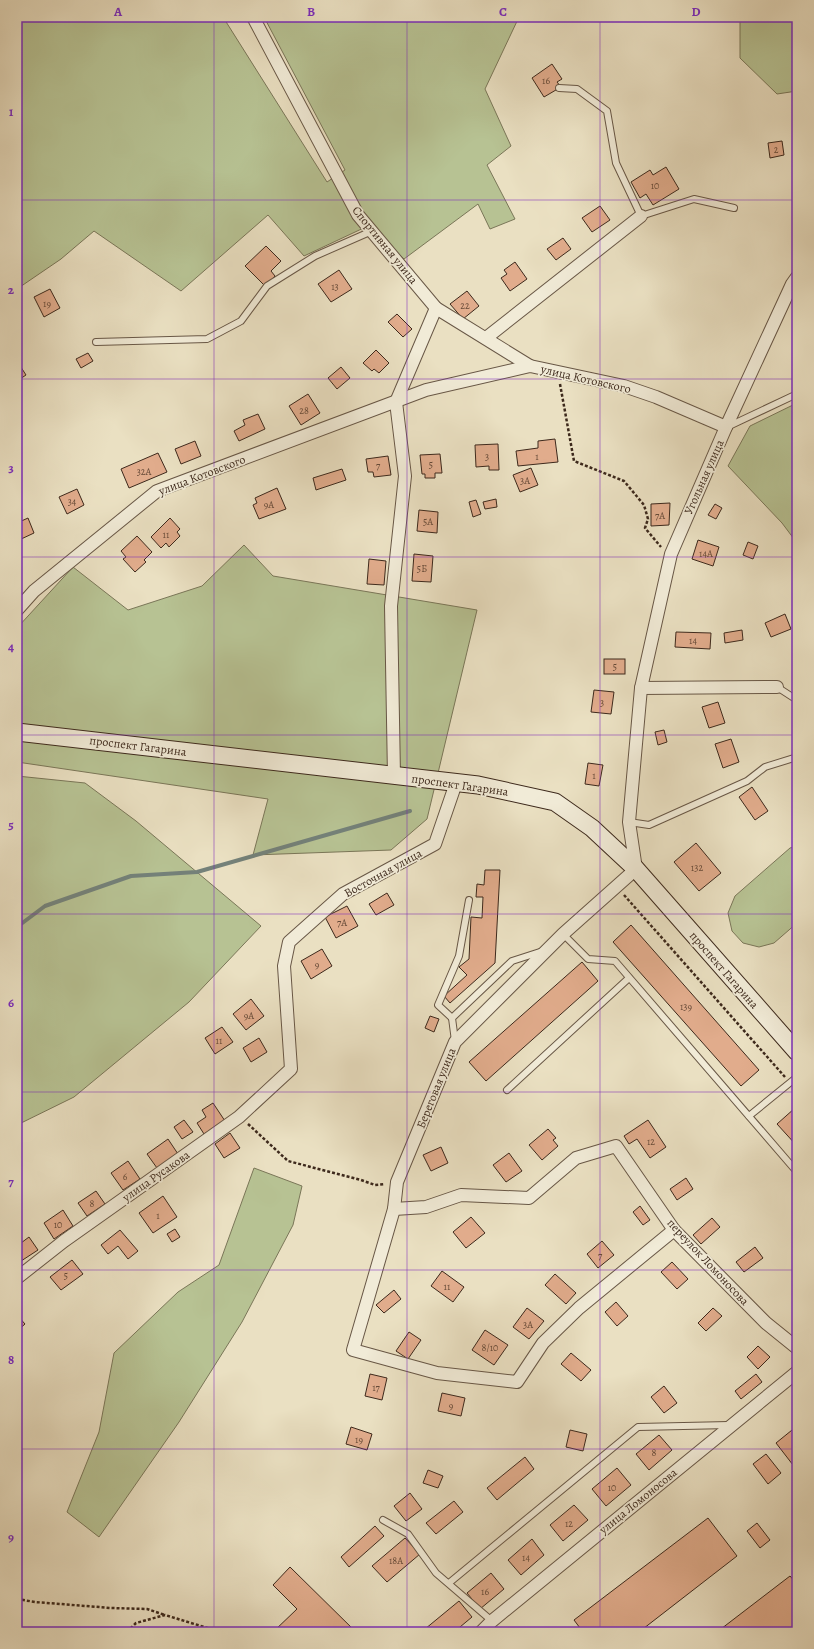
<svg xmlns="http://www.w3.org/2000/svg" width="814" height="1649" viewBox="0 0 814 1649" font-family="Alegreya,serif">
<rect width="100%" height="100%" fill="#eae0c2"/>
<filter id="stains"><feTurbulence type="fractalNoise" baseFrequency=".005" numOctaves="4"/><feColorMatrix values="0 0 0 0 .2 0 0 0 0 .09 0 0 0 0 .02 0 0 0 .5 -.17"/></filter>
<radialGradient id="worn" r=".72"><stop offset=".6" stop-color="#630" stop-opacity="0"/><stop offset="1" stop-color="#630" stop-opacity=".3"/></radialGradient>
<g fill="#b7c293" stroke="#7a7658">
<path d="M17,17h206l104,165 18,-12 -81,-153h255l-34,72 26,57 -24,19 28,54 -25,10 -12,-25 -74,55 -34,-34 -66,31 -36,-41 -87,76 -87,-60 -33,28 -44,30z"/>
<path d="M740,17h57v74l-20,3 -37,-36z"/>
<path d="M797,403v140l-15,-20 -54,-57 22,-40z"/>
<path d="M244,545l29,31 204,34 -50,209 -36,31 -138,5 15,-56 -251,-37v-134l56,-61 55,43 74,-24z"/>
<path d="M17,776l68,7 51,38 125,105 -72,76 -115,95 -57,28z"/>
<path d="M797,846v77l-23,20 -15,4 -16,-4 -11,-12 -4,-18 7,-17 55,-48z"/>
<path d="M254,1168l48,18 -9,39 -51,97 -63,100 -80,115 -32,-25 32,-80 15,-79 64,-61 41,-27z"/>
</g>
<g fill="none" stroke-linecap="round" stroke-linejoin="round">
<path stroke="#748179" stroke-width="4" d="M17,927l28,-21 86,-30 66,-4 213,-61"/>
</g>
<g fill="#e1ac8c" stroke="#3d291c">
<path d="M552,64l10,15 -5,3 4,5 -17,10 -12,-19z"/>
<path d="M782,141l2,14 -14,3 -2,-15z"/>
<path d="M666,167l13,22 -26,16 -7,-11 -6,4 -9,-16 19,-12 3,5z"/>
<path d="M600,206l10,14 -18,12 -10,-14z"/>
<path d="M563,238l8,11 -15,11 -9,-11z"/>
<path d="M266,246l15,15 -10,10 4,5 -10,10 -20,-20z"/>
<path d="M515,262l12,17 -17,12 -9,-13 6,-4 -3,-4z"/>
<path d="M339,270l13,19 -21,13 -13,-18z"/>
<path d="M50,289l10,19 -16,9 -10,-20z"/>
<path d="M467,291l12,15 -16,13 -13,-15z"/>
<path d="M397,314l15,15 -9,8 -15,-15z"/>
<path d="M376,350l13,13 -10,10 -5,-4 -2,2 -9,-8z"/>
<path d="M88,353l5,8 -12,7 -5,-9z"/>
<path d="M17,361l9,14 -9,6z"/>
<path d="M341,367l9,11 -13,11 -9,-11z"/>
<path d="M308,394l12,19 -19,12 -12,-19z"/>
<path d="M258,414l7,15 -26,12 -5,-10 11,-6 -2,-5z"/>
<path d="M555,439l3,23 -40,4 -2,-15 22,-3v-7z"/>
<path d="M195,441l6,15 -20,8 -6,-15z"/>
<path d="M498,444l1,26h-10v-4l-13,1 -1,-22z"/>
<path d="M158,453l9,19 -38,16 -8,-19z"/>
<path d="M440,454l2,19h-7v5h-10v-4h-3l-2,-19z"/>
<path d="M388,456l3,19 -17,2 -1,-5h-5l-2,-13z"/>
<path d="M531,468l7,17 -18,7 -7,-17z"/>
<path d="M342,469l4,11 -30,10 -3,-12z"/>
<path d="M277,488l9,21 -27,10 -6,-14 4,-2 -2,-5z"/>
<path d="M77,489l7,16 -17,9 -8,-17z"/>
<path d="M496,499l1,8 -12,2 -2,-7z"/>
<path d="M476,500l5,14 -8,3 -4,-15z"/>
<path d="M670,503l-1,22 -18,1v-22z"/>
<path d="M715,504l7,4 -6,11 -8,-4z"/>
<path d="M419,510l19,2 -1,21 -20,-2z"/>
<path d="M28,518l6,15 -15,7 -2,-4v-13z"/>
<path d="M170,518l10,11 -3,3 3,4 -11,11 -3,-4 -5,5 -10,-11z"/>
<path d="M137,536l15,16 -8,8 2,2 -11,10 -12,-13 3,-2 -5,-6z"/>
<path d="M698,540l21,7 -6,19 -21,-7z"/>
<path d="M748,542l10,4 -5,13 -10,-4z"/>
<path d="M414,554l19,2 -2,26 -19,-1z"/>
<path d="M369,559l17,2 -2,24 -17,-1z"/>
<path d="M785,614l6,15 -20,8 -6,-14z"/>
<path d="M742,630l1,10 -18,3 -1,-10z"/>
<path d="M676,632l35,1 -1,16 -35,-2z"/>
<rect x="604" y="659" width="21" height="15"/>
<path d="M594,690l20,2 -3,22 -20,-2z"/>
<path d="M718,702l7,21 -16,5 -7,-21z"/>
<path d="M664,730l3,12 -9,3 -3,-13z"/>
<path d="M731,739l8,23 -16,6 -8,-24z"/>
<path d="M588,763l15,2 -4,21 -14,-2z"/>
<path d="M752,787l16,24 -13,9 -16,-23z"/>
<path d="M696,843l25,30 -22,18 -25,-29z"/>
<path d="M485,870h15l-5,93 -45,40 -6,-7 23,-21 -8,-8 10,-8 2,-42 11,1 1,-21h-7l1,-13 7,1z"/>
<path d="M387,893l7,12 -18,10 -7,-11z"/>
<path d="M347,906l11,20 -22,12 -11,-21z"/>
<path d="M631,925l128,145 -18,16 -128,-144z"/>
<path d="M322,949l10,17 -21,13 -10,-18z"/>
<path d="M582,962l16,19 -112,100 -17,-19z"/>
<path d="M251,999l13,17 -18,14 -13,-16z"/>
<path d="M430,1016l9,3 -5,13 -9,-4z"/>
<path d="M222,1027l11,15 -18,12 -10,-16z"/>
<path d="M259,1038l8,14 -16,10 -8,-14z"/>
<path d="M213,1103l12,18 -21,13 -7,-11 9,-6 -4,-7z"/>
<path d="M795,1108l2,2v36l-20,-22z"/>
<path d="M184,1120l9,12 -11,7 -8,-12z"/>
<path d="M648,1120l18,27 -16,11 -13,-19 -8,5 -5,-8z"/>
<path d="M548,1129l8,9 -3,2 5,6 -16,14 -13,-15z"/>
<path d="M230,1133l10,15 -16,10 -9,-14z"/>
<path d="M168,1139l10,15 -21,14 -10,-14z"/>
<path d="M441,1147l7,16 -17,8 -8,-16z"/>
<path d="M509,1153l13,18 -16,11 -13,-17z"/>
<path d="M128,1161l12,18 -17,11 -12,-17z"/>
<path d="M686,1178l7,11 -16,11 -7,-11z"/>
<path d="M96,1191l9,13 -18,12 -9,-13z"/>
<path d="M163,1196l14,21 -24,16 -14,-20z"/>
<path d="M640,1206l10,14 -7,5 -10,-13z"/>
<path d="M63,1210l10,16 -19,13 -10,-16z"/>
<path d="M471,1217l14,16 -19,15 -13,-16z"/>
<path d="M712,1218l8,9 -19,17 -8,-9z"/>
<path d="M175,1229l5,8 -8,5 -5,-8z"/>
<path d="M120,1230l18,21 -10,8 -10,-13 -10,8 -7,-9z"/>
<path d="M29,1237l9,13 -20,13 -1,-2v-15z"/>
<path d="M602,1241l12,14 -16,13 -11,-14z"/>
<path d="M755,1247l8,11 -19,14 -8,-10z"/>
<path d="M72,1260l11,14 -22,16 -11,-13z"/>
<path d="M672,1262l16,17 -11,10 -16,-17z"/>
<path d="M442,1271l22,16 -11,15 -22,-16z"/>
<path d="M555,1274l21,19 -10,11 -21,-19z"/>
<path d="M394,1290l7,9 -17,14 -8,-8z"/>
<path d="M616,1302l12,14 -11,10 -12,-14z"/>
<path d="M527,1308l17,13 -15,18 -16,-12z"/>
<path d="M713,1308l9,8 -16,15 -8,-8z"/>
<path d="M17,1315l8,9 -8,7z"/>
<path d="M485,1330l23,15 -14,20 -22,-15z"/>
<path d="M409,1332l12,8 -13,19 -12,-8z"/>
<path d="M758,1346l12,11 -12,12 -11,-12z"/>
<path d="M571,1353l20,17 -10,11 -20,-17z"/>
<path d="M370,1374l17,4 -5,22 -17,-4z"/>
<path d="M756,1374l6,8 -21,17 -6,-8z"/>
<path d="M664,1386l13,17 -13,10 -13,-16z"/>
<path d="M442,1393l23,5 -4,18 -23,-5z"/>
<path d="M797,1426v35l-4,4 -17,-22z"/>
<path d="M351,1427l21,7 -5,16 -21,-6z"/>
<path d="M570,1430l17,4 -4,17 -17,-4z"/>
<path d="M659,1435l13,15 -23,20 -13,-16z"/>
<path d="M766,1454l15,19 -13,11 -15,-20z"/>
<path d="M525,1457l9,12 -37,31 -10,-12z"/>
<path d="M617,1468l14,17 -25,21 -14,-17z"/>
<path d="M428,1470l15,6 -5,12 -15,-5z"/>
<path d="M410,1493l12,16 -16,12 -12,-15z"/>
<path d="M454,1501l9,11 -27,22 -10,-11z"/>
<path d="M574,1505l14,15 -25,21 -13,-16z"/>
<path d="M708,1518l29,38 -98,76h-56l-9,-12z"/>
<path d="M757,1523l13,17 -10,8 -13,-17z"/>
<path d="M375,1526l9,10 -35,31 -8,-10z"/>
<path d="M405,1538l15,16 -33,28 -15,-16z"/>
<path d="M532,1539l12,16 -23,20 -13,-15z"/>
<path d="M290,1567l66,65h-83l24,-23 -24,-24z"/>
<path d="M491,1573l13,16 -24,20 -13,-16z"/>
<path d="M790,1576l7,8v48h-80z"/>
<path d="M459,1601l13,16 -18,15h-26l-3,-3z"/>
</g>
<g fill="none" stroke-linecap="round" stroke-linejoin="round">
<g stroke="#685746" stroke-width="8">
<g id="lane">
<path d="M559,88l18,1 30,22 9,52 25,53 53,-17 40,9"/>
<path d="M96,342l111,-3 34,-18 26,-35 48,-30 57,-25"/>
<path d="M727,427l70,-33"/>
<path d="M777,687l20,13"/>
<path d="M629,822l20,3 98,-44 18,-14 32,-10"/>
<path d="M563,934l25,25 27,2 182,211"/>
<path d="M452,1018l-14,-13 21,-49 10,-56"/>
<path d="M455,1041l-3,-23 60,-57 31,-10"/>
<path d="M507,1090l122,-112"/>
<path d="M749,1116l48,-39"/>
<path d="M383,1520l25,14 28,39 56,48"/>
<path d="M449,1583l189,-156 91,-2"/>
</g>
</g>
<g stroke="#685746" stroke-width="14">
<g id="street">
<path d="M253,17l105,198 78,93 94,58"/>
<path d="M486,338l155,-122"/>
<path d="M17,610l17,-19 123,-100 269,-101 104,-24 94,20 32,11 70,30"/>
<path d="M641,688l136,-1"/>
<path d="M394,776l-3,-170 14,-130 -9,-74 40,-94"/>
<path d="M394,1209l32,-2 35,-12 68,3 47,-40 40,-12 58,84 92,93 31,25"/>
<path d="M674,1230l-95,78 -36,35 -26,39 -80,-9 -84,-23 41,-141 3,-27 58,-140 108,-108 73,-65 -7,-47 12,-134 30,-134 55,-127 66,-143 5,-7"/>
<path d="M17,1278l47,-37 175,-124 52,-48 -7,-103 5,-24 54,-48 92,-50 21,-61"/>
<path d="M481,1632l11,-11 305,-249"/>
</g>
</g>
<g stroke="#3d291c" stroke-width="19">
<path id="secondary" d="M17,732l461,53 77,17 37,26 44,41 161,183"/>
</g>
<g stroke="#3d291c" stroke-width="2.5" stroke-dasharray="3 2" stroke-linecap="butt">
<path d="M560,384l14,77 50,20 20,24 4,14 -3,9 16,19"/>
<path d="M624,895l161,182"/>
<path d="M248,1124l40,37 73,19 14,5 10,-1"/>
<path d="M17,1599l18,3 76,6 36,1 18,6"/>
<path d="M127,1632l9,-9 29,-8 49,15"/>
</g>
<use href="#lane" stroke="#f1ebd7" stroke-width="6"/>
<use href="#street" stroke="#f1ebd7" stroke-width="12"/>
<use href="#secondary" stroke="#f1ebd7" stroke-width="17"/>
</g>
<path fill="none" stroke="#7b2cbf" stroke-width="1" stroke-opacity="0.55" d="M214,17v1615M407,17v1615M600,17v1615M17,200h780M17,379h780M17,557h780M17,735h780M17,914h780M17,1092h780M17,1270h780M17,1449h780"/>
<g text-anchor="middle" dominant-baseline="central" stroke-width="3.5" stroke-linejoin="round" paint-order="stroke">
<g font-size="10" fill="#664a38">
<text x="546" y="80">16</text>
<text x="776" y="149">2</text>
<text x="655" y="185">10</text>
<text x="335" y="286">13</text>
<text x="47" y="303">19</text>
<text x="465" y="305">22</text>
<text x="304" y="410">28</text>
<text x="487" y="456">3</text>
<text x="537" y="456">1</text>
<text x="431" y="464">5</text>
<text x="378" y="465">7</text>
<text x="144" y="471">32А</text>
<text x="525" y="480">3А</text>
<text x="72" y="501">34</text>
<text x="269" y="504">9А</text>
<text x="660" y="515">7А</text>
<text x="428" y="521">5А</text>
<text x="166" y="534">11</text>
<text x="706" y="553">14А</text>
<text x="422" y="568">5Б</text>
<text x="693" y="640">14</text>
<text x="615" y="666">5</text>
<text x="602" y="702">3</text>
<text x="594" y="775">1</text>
<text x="697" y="867">132</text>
<text x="342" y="922">7А</text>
<text x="317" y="964">9</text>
<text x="686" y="1006">139</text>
<text x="249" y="1015">9А</text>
<text x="219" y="1040">11</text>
<text x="651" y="1141">12</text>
<text x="125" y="1176">6</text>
<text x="92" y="1203">8</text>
<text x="158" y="1215">1</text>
<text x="58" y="1224">10</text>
<text x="600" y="1255">7</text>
<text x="66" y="1275">5</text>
<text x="447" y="1286">11</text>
<text x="528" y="1324">3А</text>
<text x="490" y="1347">8/10</text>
<text x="376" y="1387">17</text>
<text x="451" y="1405">9</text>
<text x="359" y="1439">19</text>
<text x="654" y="1452">8</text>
<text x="612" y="1487">10</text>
<text x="569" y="1523">12</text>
<text x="526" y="1557">14</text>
<text x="396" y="1560">18А</text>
<text x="485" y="1591">16</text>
</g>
<g font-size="12" fill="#3d291c" stroke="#f1ebd7">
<text transform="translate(385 245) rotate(51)">Спортивная улица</text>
<text transform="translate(586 379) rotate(13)">улица Котовского</text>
<text transform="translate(202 475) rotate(-21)">улица Котовского</text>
<text transform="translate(704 477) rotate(-66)">Угольная улица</text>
<text transform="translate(138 746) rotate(7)">проспект Гагарина</text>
<text transform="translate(460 785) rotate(8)">проспект Гагарина</text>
<text transform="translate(383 873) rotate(-29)">Восточная улица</text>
<text transform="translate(724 970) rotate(49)">проспект Гагарина</text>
<text transform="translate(436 1088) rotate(-68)">Береговая улица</text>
<text transform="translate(156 1176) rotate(-35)">улица Русакова</text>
<text transform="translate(708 1262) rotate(47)">переулок Ломоносова</text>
<text transform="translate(638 1501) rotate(-39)">улица Ломоносова</text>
</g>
</g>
<rect width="814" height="1649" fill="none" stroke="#eae0c2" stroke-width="44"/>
<rect x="22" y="22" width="770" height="1605" fill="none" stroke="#7b2cbf" stroke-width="1.5"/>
<g font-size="13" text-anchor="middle" font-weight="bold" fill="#7b2cbf">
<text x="118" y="16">A</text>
<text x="311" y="16">B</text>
<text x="503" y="16">C</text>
<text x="696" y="16">D</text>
<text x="11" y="116">1</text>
<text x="11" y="294">2</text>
<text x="11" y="472">3</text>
<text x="11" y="651">4</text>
<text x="11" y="829">5</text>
<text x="11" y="1007">6</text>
<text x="11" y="1186">7</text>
<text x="11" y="1364">8</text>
<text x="11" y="1542">9</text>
</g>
<rect width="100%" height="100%" filter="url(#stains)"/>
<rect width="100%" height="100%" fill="url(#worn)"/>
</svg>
